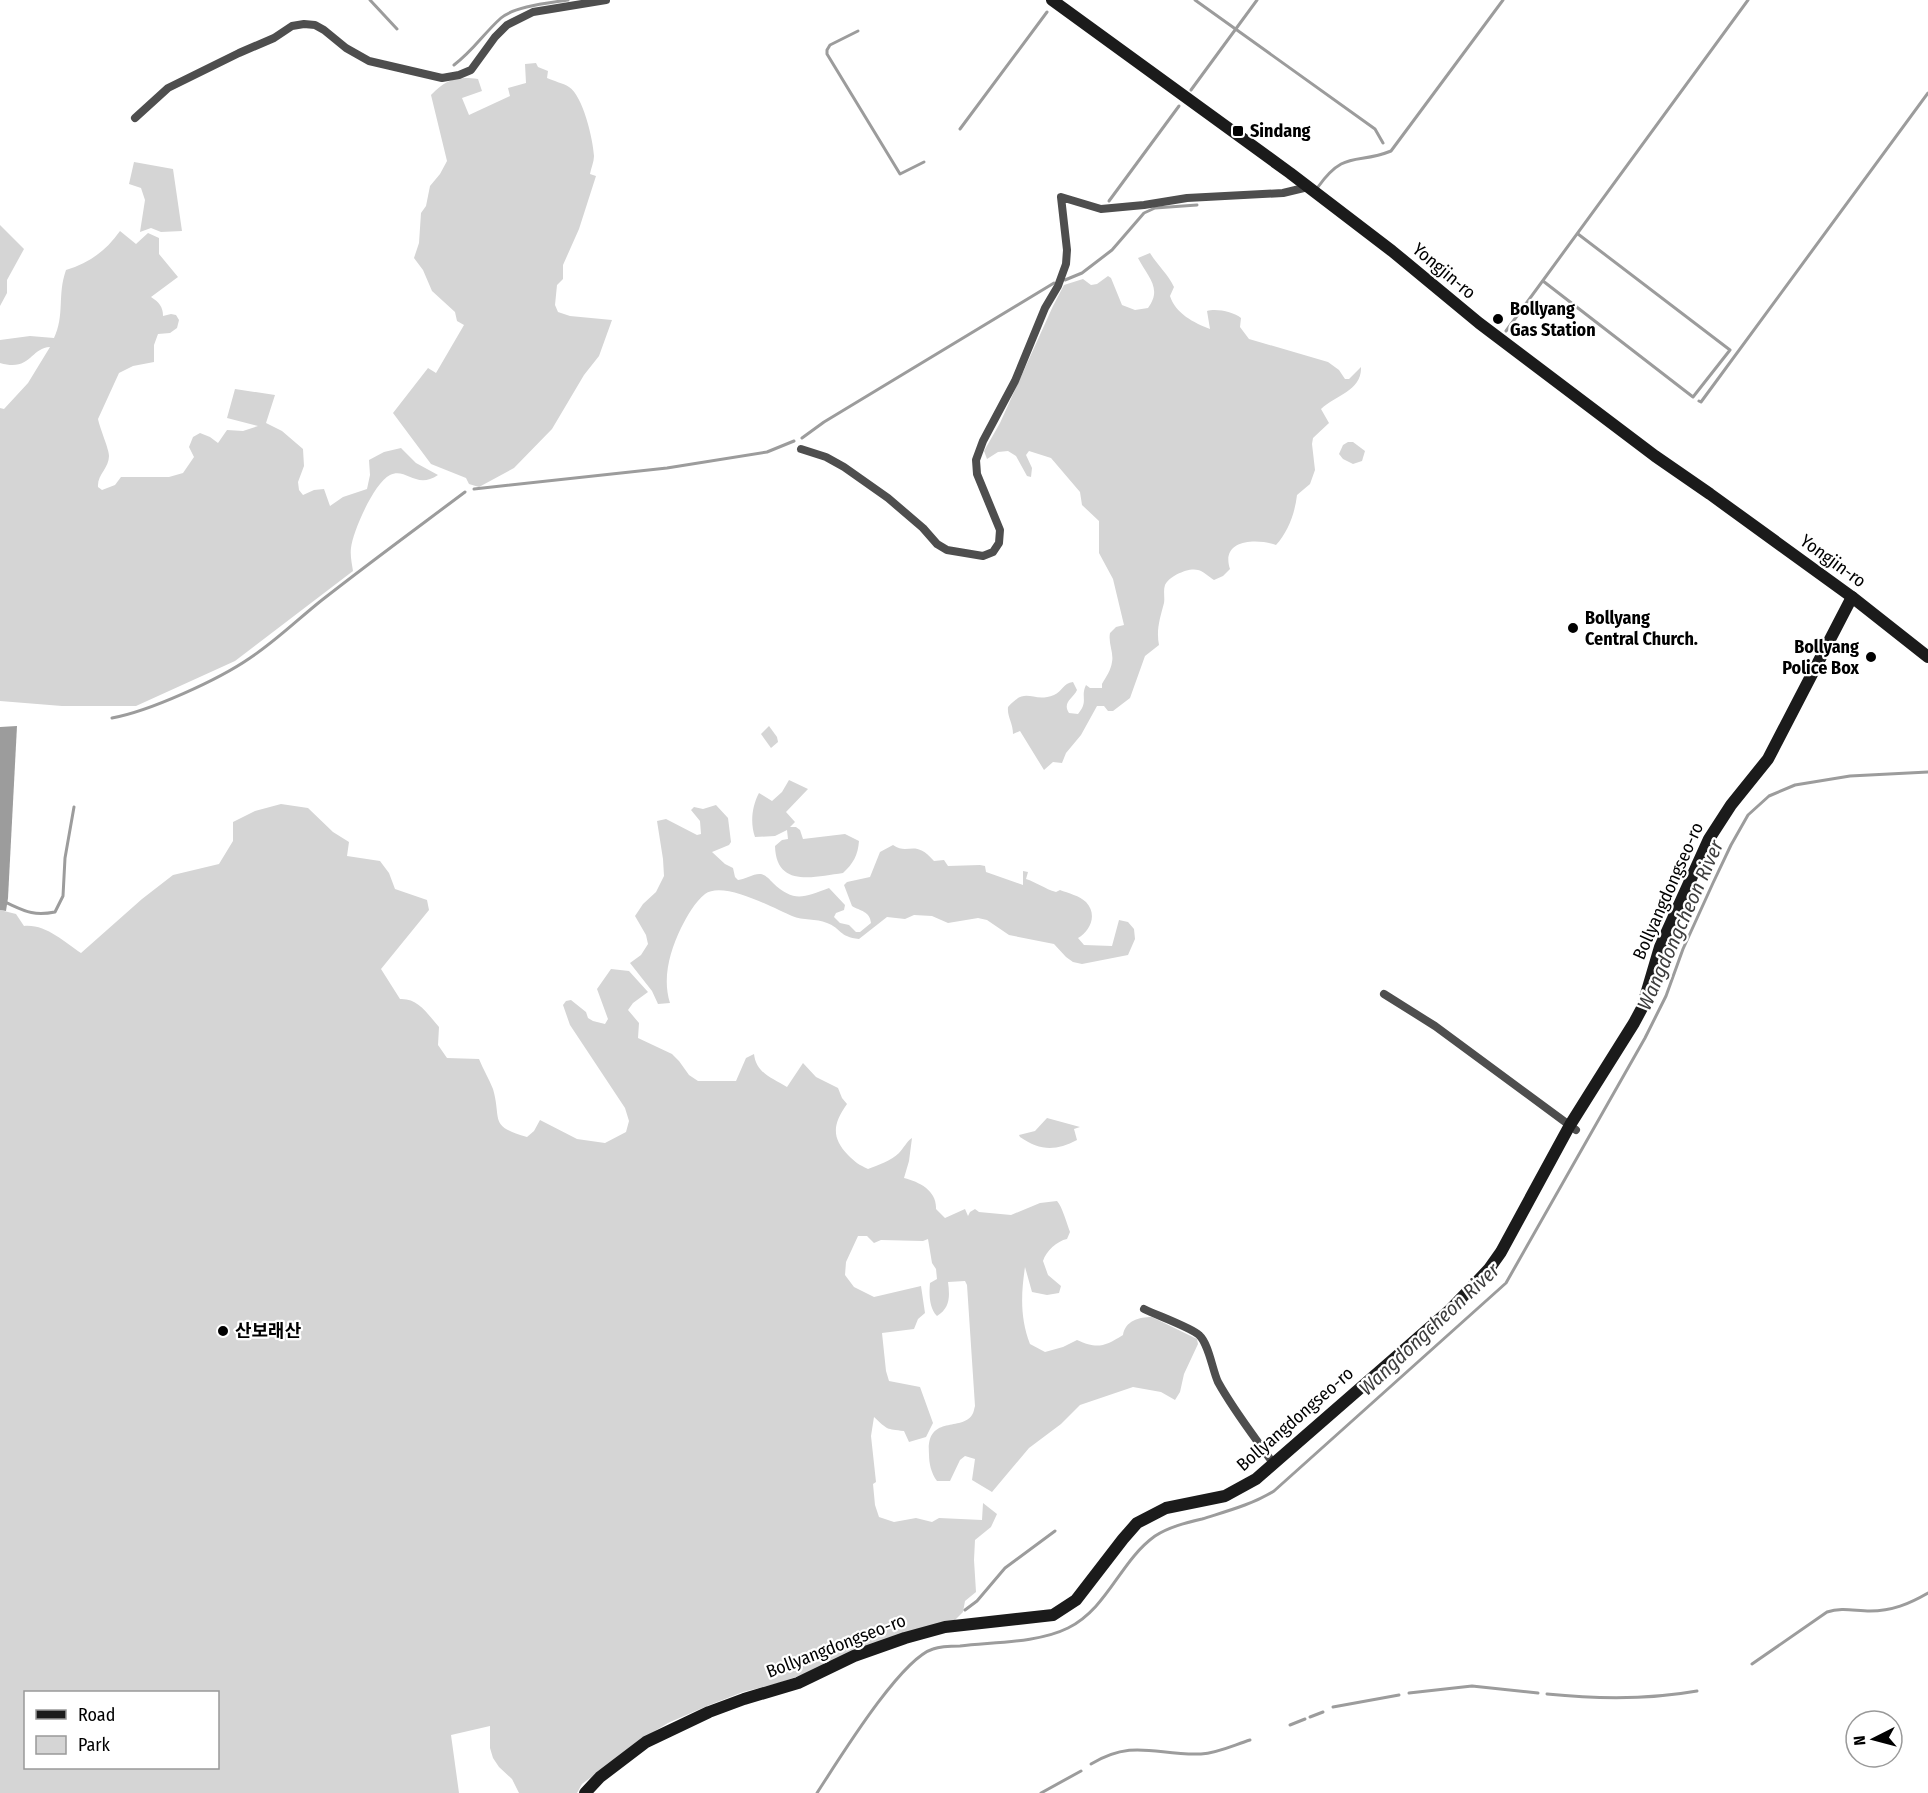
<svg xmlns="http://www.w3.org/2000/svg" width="1928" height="1793" viewBox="0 0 1928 1793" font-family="'Fira Sans Condensed','Noto Sans KR',sans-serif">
<rect width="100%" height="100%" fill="#fff"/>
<g fill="#d5d5d5" fill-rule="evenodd">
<path d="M536,63l2,4 10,4 -1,7c6,3 16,5 22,9 14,9 24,52 25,69 0,6 -3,12 -4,18l6,2 -17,53 -16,36v14l-6,6 -2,20 3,7 12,4 42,4 -13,36 -15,19 -32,54 -38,39 -35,19 -10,-3 -3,-6 -35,-14 -38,-51 35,-45 8,5 28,-48 -7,-4 -2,-9 -23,-21 -9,-21 -9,-12 5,-15 2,-30 5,-7 4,-20 10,-12 7,-13 -16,-66c15,-15 24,-19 47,-16l4,12 -20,7 7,17 41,-19 -2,-8 18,-5 -1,-19z"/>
<path d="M134,162l39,7 9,62 -21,1 -10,-4 -11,4 5,-32 -4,-12 -12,-4z"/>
<path d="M0,225l24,24 -17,31v13l-7,13z"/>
<path d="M120,231l16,13 12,-11 11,5v16l19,23 -27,20c8,5 12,10 12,19l8,-2 5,1 3,5 -2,8 -7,5 -12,1 -4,11v17l-21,4 -14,7 -21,46c2,10 11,30 11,37 0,12 -12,19 -11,31l4,3 13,-5 6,-8h48l14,-4 11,-16 -5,-10 4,-10 7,-4 10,4 8,6 9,-13 16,1 15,-5 -31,-8 8,-29 40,6 -9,28 16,8 21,18 1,17 -6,16 1,8 4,5 11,-5 10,-1 6,17 13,-9 24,-8 3,-14 -1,-15 15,-8 17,-4 15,15 22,12c-22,15 -32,-8 -48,0 -16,8 -37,56 -39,73 -1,8 1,16 2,23l-118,90 -99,45h-74l-62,-5v-293l4,1 24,-26 22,-36c-20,1 -19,25 -50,16v-23l30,-4 24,2c11,-23 3,-43 12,-68 23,-7 40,-19 54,-39z"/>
<path d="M1150,253c8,13 18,21 24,34l-4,9c5,17 24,27 40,33l-3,-18c9,-3 27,1 34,7l-1,9 9,12 79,23 11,8 6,9h4l12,-12c1,24 -25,28 -40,42l8,14 -16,15 -1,6 3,26 -5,14 -13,11c-2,18 -9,37 -21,50 -19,-7 -56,-6 -46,24l-7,7 -9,4c-5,-3 -11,-9 -16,-10 -9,-3 -29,6 -33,15 -2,6 0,12 -1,18 -4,15 -8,27 -5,42l-14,11 -15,42 -17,13h-5l-4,-5h-7l-16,29 -15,18 -4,10 -9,-1 -9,8 -24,-39 -7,3c0,-11 -6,-17 -5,-27 19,-22 24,-3 46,-12 8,-3 9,-12 19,-13l4,8c-4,9 -15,12 -8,23l9,1c11,-13 2,-17 8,-29l4,3h12v-4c4,-7 9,-14 10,-22 2,-9 -4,-19 -2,-29l6,-6 8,-2 -11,-46 -14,-26v-32l-17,-16 -2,-13 -29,-34 -22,-7 -3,4 6,13 -1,9 -4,-1 -11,-20 -8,-5 -10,1 -11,7 -3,-8 16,-28 53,-117 11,-21 19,-6 8,6 6,-1 11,-8 3,2 11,27 13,5 13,-2c15,-20 -1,-32 -10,-50z"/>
<path d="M1348,442h5l12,9 -3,10 -9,3 -10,-5 -4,-5 4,-9z"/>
<path d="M769,726l8,11 1,5 -7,6 -10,-14z"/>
<path d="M789,780l19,9 -22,23 9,10 -5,5h6l4,3 3,9 42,-5 14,7c-1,14 -6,23 -16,32 -29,4 -67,15 -68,-27l7,-6 6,-1 -1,-9 -12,6 -20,1c-5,-14 -3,-31 4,-44l13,8 10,-9z"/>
<path d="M281,804l27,4 25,24 16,10 -2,14 33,5 9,12 6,16 32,11 2,10 -48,59 19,30c19,-1 28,16 39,28l-1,18 9,13 32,1c4,10 10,20 14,30 9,31 -5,37 34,48l7,-6 6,-11 37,19 28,4 21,-11 3,-11 -4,-13 -55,-83 -7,-20 3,-4 5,-1 15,12 2,6 5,3 12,3 3,-5 -11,-30 14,-20 18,2 19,21 -15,11 -5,7 11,13 -1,15 34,16 7,7 10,14 9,6h38l10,-23 8,-4c2,19 18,24 33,33l16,-24 13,14 22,11 4,10 5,6c-14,20 -16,33 1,51 7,7 11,10 20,14 10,-4 23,-8 31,-16 5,-5 7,-11 13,-15l-3,23 -5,17c16,4 33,13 32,31l9,9 20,-9 3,7 2,-4 5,-3 4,3 32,3 29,-12 17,-2c5,5 10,23 13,31l-3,7c-10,2 -21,12 -24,22l5,14 13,11 -2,7 -12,2 -15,-3 -7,-25c-4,27 -5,51 5,77l15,8 18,-5 14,-7c20,9 27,7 46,-5 2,-14 16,-18 29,-18l45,22 1,5 -14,30 -4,18 -5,8 -14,-8 -28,-5 -53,18 -19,19 -32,24 -37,44 -20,-12 3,-21 -10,-3 -5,4 -10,21h-13c-6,-8 -8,-18 -8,-27 -3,-40 32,-22 43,-39 2,-3 2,-6 3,-9l-8,-121 -2,-4 -17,1c2,15 2,26 -11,34 -8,-8 -8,-23 -7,-33l7,-4 -1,-10 -4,-6 -4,-24 -5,2 -42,-1 -7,3 -7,-7h-9l-12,26 -1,13 9,12 20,10 47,-11 4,27 -7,6 -4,10 -32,4 4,38 3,10 31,6 13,36 -7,14 -17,5 -5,-11c-18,-2 -16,-1 -30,-14l-3,19 5,46 -3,2 2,21 4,12 15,5 22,-4 16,4 7,-4 43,2 1,-17 14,11 -6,13 -16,13 -1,20 2,32 -11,9 -2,11 -8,8 -176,63 -36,9 -36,14 -39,17 -23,14 -63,47 -5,9h-58l-7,-14 -13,-12 -6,-9 -3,-10v-22l-39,9 8,58h-459v-883l16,4 8,12c22,-2 40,16 57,27l61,-54 31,-24 46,-11 14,-23v-19l22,-11zM26,1692h192v76h-192z"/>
<path d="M716,805l12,13 3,24 -2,3 -17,7 13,12 8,4 2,9 3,3c8,-1 16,-7 23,-6 5,1 9,6 12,9 21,20 31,14 56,5l16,17 -1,5 -8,3 -2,4 6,6 9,2 7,7h4l11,-9c-1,-12 -11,-12 -19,-17l-8,-21 3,-3 23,-5 10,-25 13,-7c16,11 21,-7 41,16l10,-1 4,6 32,-1 5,1 1,6 37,13v-14l5,1 -2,7c10,3 19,10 30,13l4,-2c8,3 20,6 26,12 12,13 4,29 -8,36l6,7 28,1 7,-26 9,2 6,7 1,10 -7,16 -46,9 -9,-2 -7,-5 -12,-13 -45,-9 -22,-15 -9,-2 -30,5 -16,-7 -18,-1 -9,4 -18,-2 -28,22c-20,-2 -18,-11 -32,-16 -11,-5 -24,-2 -35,-7 -19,-8 -69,-36 -87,-22 -10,8 -18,22 -24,34 -11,23 -19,50 -11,75l-12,1 -6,-13 -22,-28 11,-8 7,-11 -2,-9 -11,-19 8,-12 13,-12 8,-16 -1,-17 -6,-38 9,-2 31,16 4,-1 -1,-13 -9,-11 3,-3 9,2z"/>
<path d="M1047,1118l33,9 -6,2 3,11c-21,11 -37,11 -57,-3l-1,-2 16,-4z"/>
</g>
<path fill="#9c9c9c" d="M17,726l-9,172 -2,13 -6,-1v-183z"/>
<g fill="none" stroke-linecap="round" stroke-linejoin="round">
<g stroke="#9c9c9c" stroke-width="3">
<path d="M370,0l27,29"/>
<path d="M1195,0l180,129 8,14"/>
<path d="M858,31l-28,14 -3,5v4l73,120 24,-12"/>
<path d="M454,65c20,-15 29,-31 47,-47 14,-12 49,-15 67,-18"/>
<path d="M1191,90l66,-90"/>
<path d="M960,129l87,-117"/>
<path d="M1318,187c27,-38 39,-22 73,-36l112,-151"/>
<path d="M1109,201l70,-95"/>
<path d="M1065,280l17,-7 30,-23 32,-37 11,-5 42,-3"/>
<path d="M1543,281l150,116 37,-47 -152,-116"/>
<path d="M1506,331l242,-331"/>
<path d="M1699,401l2,1 227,-309"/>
<path d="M802,438l22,-16 230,-139"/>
<path d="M474,489l193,-21 100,-16 27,-11"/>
<path d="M112,718c38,-7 106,-38 138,-60 26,-17 48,-39 72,-58 47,-37 95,-72 143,-108"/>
<path d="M0,900c22,9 30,17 55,12l8,-16 2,-38 9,-51"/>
<path d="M965,1610l12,-9 28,-33 50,-37"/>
<path d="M1752,1664l75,-52c15,-5 28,-1 43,-1 22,0 39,-7 58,-18"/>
<path d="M1409,1693l63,-7 66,7"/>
<path d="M1547,1694c50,5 100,6 150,-3"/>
<path d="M1333,1707l66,-12"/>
<path d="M1310,1717l13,-5"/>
<path d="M1290,1725l15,-6"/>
<path d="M1091,1764c43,-26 66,-8 110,-10 17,-1 33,-9 49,-14"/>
<path d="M817,1793c21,-32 83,-134 116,-144 8,-3 18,-3 27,-3 33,-4 78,-3 108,-18 40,-20 52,-67 87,-92 14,-9 30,-13 47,-17 25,-8 49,-14 72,-28l232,-208 139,-245 21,-42 17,-47 30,-66 18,-38 17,-30 21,-19 26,-11 55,-9 78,-4"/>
<path d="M1041,1793l40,-22"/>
</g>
<g stroke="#4e4e4e" stroke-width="8">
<path d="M135,118l33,-30 71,-35 35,-15 18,-12 12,-2 11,1 9,5 22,18 23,13 73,17 17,-3 12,-5 24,-33 12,-12 26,-13 73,-12"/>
<path d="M801,449l25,8 18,10 44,31 35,30 14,16 10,6 36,6 10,-4 6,-9 1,-13 -23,-56 -1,-14 7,-19 32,-60 30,-73 13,-22 8,-22 1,-14 -6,-53 40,12 43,-4 43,-7 96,-5 25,-6"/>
<path d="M1384,994l51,32 141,104"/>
<path d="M1144,1309c12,6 48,19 55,26 10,9 13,34 19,47 16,29 36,54 55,81"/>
</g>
<g stroke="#1b1b1b" stroke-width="12">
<path d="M1052,0l238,173 102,78 87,72 176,133 55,38 142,103 76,60"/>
<path d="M585,1793l15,-16 46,-35 63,-30 35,-13 54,-16 56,-27 51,-18 40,-11 108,-12 23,-15 47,-61 14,-16 29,-15 59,-12 31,-17 195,-170 38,-40 12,-17 69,-127 64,-102 8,-15 18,-61 49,-108 22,-34 37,-46 84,-162"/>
</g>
</g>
<g fill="#000" stroke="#fff" stroke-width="2">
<rect x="1232" y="125" width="12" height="12" rx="3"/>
<circle cx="1498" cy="319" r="6"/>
<circle cx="1573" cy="628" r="6"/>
<circle cx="1871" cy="657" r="6"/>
<circle cx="223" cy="1331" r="6"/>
</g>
<g text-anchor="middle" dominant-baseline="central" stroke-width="4.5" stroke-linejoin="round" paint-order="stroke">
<g font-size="18" font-weight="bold" fill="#000" stroke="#fff" text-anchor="start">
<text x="1250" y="131">Sindang</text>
<text x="1510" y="309">Bollyang<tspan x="1510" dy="21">Gas Station</tspan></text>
<text x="1585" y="618">Bollyang<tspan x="1585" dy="21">Central Church.</tspan></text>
<text x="1859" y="647" text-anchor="end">Bollyang<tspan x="1859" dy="21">Police Box</tspan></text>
<text x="235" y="1331">산보래산</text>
</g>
<g font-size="18" fill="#000" stroke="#fff">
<text transform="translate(1444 271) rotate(40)">Yongjin-ro</text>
<text transform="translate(1833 561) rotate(36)">Yongjin-ro</text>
<text transform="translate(1668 891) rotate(-66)">Bollyangdongseo-ro</text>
<text transform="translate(1295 1419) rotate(-41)">Bollyangdongseo-ro</text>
<text transform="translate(836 1646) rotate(-21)">Bollyangdongseo-ro</text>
</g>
<g font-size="20" font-style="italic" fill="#3d3d3d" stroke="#fff">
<text transform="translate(1680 925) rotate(-66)">Wangdongcheon River</text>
<text transform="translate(1429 1329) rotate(-43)">Wangdongcheon River</text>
</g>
</g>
<rect x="24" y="1691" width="195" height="78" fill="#ffffff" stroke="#999999" stroke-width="1.5"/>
<rect x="36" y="1710" width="30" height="9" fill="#1b1b1b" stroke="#999999" stroke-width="1.5"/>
<text x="78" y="1721" font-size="18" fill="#000000">Road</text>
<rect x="36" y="1736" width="30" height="18" fill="#d5d5d5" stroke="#999999" stroke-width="1.5"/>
<text x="78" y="1751" font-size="18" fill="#000000">Park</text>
<g transform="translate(1874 1739) rotate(264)"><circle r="28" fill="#ffffff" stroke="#999999" stroke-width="1.5"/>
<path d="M0-4.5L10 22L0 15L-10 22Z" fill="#000000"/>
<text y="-9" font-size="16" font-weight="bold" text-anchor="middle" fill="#000000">N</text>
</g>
</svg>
